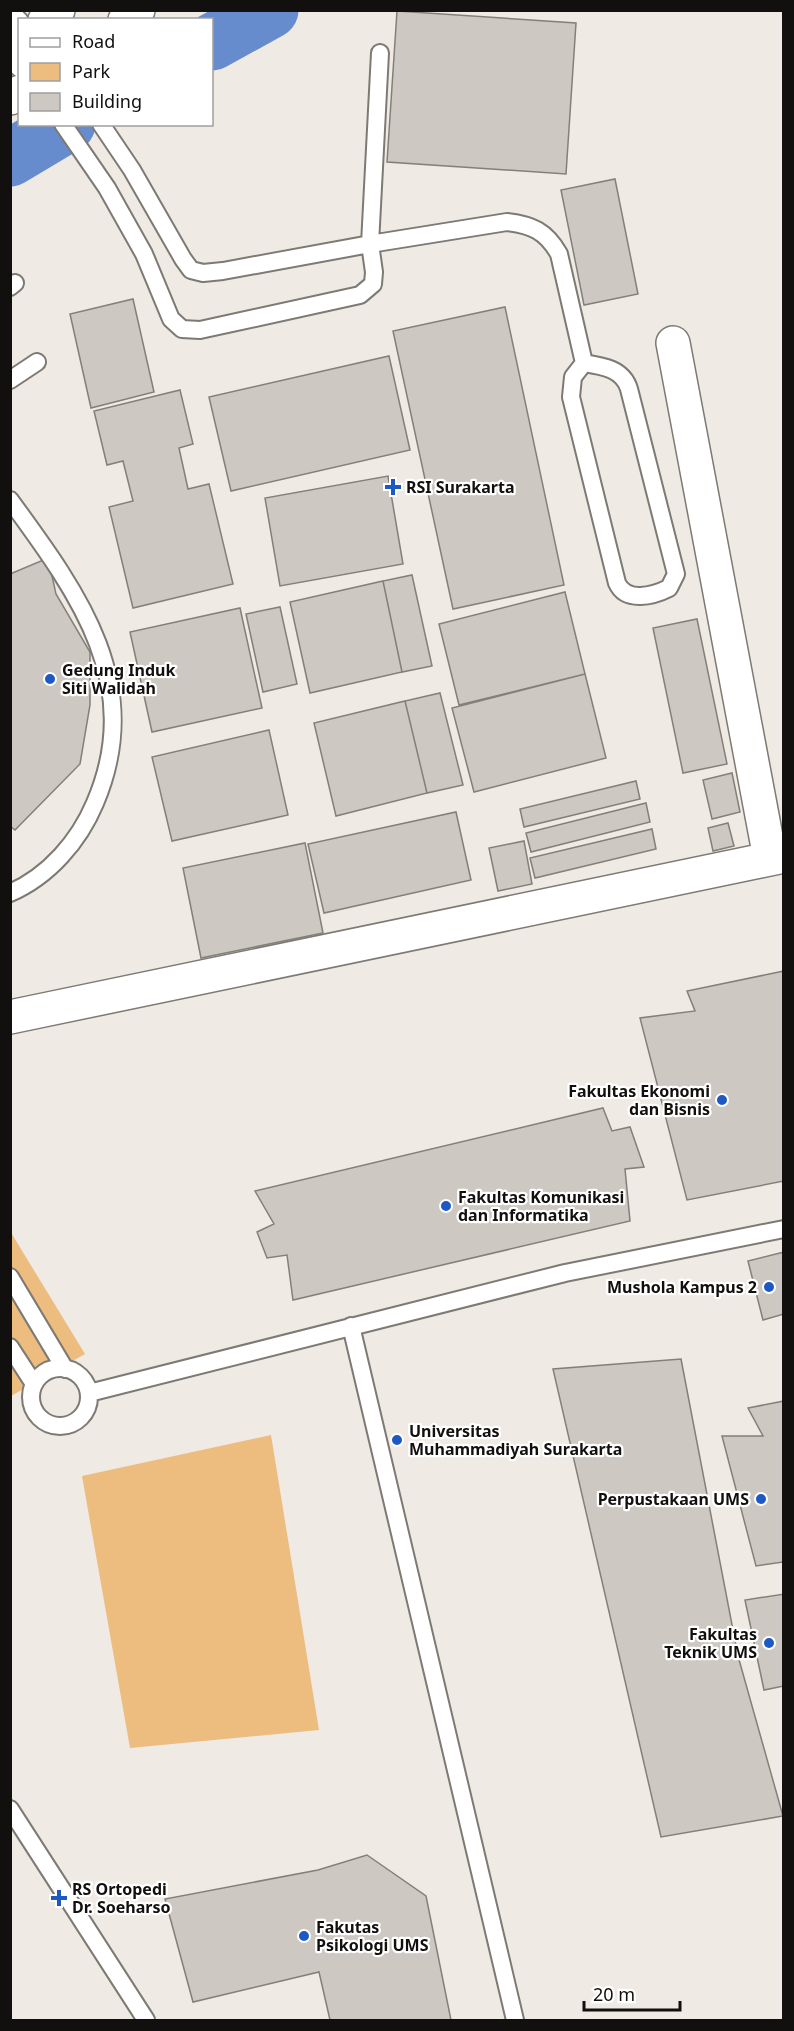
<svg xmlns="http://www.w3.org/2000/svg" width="794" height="2031" viewBox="0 0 794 2031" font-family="'Noto Sans',sans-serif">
	<rect width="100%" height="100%" fill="#efeae3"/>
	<!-- green -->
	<path fill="#edbc7f" d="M10,1231L85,1354L11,1396H10Z
		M271,1435L319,1730L130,1748L82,1476Z"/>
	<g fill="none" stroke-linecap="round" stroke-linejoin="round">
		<!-- river -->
		<path stroke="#678cce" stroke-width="57" d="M212,42L270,10
			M10,158L67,124"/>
	</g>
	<!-- building -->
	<path fill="#cdc8c1" stroke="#847f79" stroke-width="1.5" d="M397,11L576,23L566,174L387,162Z
		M615,179L638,294L584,305L561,190Z
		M133,299L154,392L91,408L70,314Z
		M505,307L564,585L453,609L393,331Z
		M389,356L410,450L231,491L209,397Z
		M180,390L193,444L179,448L188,489L209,484L233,584L133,608L109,507L133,501L123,461L107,465L94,411Z
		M388,476L403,564L280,586L265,498Z
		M48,558L56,594L90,652V705L80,764L15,830L10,826V574Z
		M412,575L432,666L402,672L383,581Z
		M383,581L402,672L310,693L290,602Z
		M565,592L585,674L459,705L439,624Z
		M280,607L297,684L263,692L246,614Z
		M240,608L262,708L152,732L130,632Z
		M697,619L727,764L683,773L653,628Z
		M585,674L606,758L474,792L452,708Z
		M440,693L463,785L427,793L405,701Z
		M405,701L427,793L336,816L314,723Z
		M269,730L288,815L172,841L152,757Z
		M732,773L740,812L712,819L703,780Z
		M636,781L640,799L524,827L520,809Z
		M646,803L650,822L531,852L526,833Z
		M456,812L471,880L324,913L308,844Z
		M728,823L734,846L713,851L708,828Z
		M652,829L656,849L535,878L530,858Z
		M524,841L532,884L498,891L489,848Z
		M305,843L323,933L201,958L183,868Z
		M784,971V1181L687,1200L640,1018L695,1011L687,991Z
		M603,1108L612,1131L630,1127L644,1167L625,1169L630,1221L293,1300L287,1255L267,1258L257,1232L274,1224L255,1191Z
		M784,1252V1314L763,1320L748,1261Z
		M681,1359L738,1656L783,1816L661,1837L553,1369Z
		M784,1401V1565L783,1562L756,1566L722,1436H763L748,1408Z
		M784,1594V1686L764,1690L745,1600Z
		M367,1855L426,1896L451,2020H330L319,1972L193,2002L165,1899L318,1870Z"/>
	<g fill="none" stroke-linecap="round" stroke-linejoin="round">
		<!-- service casing -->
		<g stroke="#7d7973" stroke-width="20">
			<path id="service" d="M10,11L20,21
				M10,59L20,69
				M63,124L107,188L144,254L171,319L182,329L200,330L360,295L373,284L374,272L370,244L380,53
				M101,124L132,170L183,259L191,270L203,273L223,271L370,244L507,222C532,225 546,231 559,254L584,363
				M10,287L15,283
				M584,363C603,366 623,369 629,389L676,574L669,588C653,596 626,603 617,583L571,397L573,377Z
				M10,380L37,362
				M10,500C78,593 146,684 95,803C79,841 49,876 10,893
				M10,1277L65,1369
				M351,1326L515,2020
				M10,1347L34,1384
				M31 1397a29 29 0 1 1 58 0a29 29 0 1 1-58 0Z
				M89,1393L565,1273L784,1229
				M10,1809L146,2020"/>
		</g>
		<!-- minor casing -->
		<g stroke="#7d7973" stroke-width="36">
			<path id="minor" d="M673,343L770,858
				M10,1017L784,856"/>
		</g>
		<!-- trunk casing -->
		<g stroke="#7d7973" stroke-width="36">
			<path id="trunk" d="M45,20L58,10
				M125,20L138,10
				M10,43L20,37
				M10,98L20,92"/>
		</g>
		<!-- service -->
		<use href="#service" stroke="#fff" stroke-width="16"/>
		<!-- minor -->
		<use href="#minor" stroke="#fff" stroke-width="33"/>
		<!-- trunk -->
		<use href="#trunk" stroke="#fff" stroke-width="33"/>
	</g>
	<!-- markers -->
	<g fill="#1d58c4" stroke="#fff" stroke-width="2">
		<path d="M390 478h6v6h6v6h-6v6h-6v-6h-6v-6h6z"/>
		<circle cx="50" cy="679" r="6"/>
		<circle cx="722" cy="1100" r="6"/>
		<circle cx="446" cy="1206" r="6"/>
		<circle cx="769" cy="1287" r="6"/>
		<circle cx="397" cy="1440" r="6"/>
		<circle cx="761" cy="1499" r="6"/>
		<circle cx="769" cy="1643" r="6"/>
		<path d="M56 1889h6v6h6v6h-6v6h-6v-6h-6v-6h6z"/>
		<circle cx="304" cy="1936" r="6"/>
	</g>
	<g text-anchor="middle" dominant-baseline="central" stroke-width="4.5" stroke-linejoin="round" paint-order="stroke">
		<!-- poi labels -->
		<g font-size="16" font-weight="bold" fill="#12100e" stroke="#fff" text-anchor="start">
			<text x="406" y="487">RSI Surakarta</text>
			<text x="62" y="670">Gedung Induk<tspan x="62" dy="18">Siti Walidah</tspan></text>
			<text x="710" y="1091" text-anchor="end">Fakultas Ekonomi<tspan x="710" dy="18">dan Bisnis</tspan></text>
			<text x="458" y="1197">Fakultas Komunikasi<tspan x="458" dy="18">dan Informatika</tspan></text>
			<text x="757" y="1287" text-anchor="end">Mushola Kampus 2</text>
			<text x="409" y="1431">Universitas<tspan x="409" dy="18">Muhammadiyah Surakarta</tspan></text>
			<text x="749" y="1499" text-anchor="end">Perpustakaan UMS</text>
			<text x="757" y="1634" text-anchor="end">Fakultas<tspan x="757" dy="18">Teknik UMS</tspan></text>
			<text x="72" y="1889">RS Ortopedi<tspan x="72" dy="18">Dr. Soeharso</tspan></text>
			<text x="316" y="1927">Fakutas<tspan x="316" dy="18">Psikologi UMS</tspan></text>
		</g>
	</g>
	<!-- border -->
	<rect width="794" height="2031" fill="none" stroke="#12100e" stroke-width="24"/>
	<!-- legend -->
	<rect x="18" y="18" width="195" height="108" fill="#ffffff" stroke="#a09f9f" stroke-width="1.5"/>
	<rect x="30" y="38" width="30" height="9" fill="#ffffff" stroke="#a09f9f" stroke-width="1.5"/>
	<text x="72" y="48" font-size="18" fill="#12100e">Road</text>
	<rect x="30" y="63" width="30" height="18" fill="#edbc7f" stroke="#a09f9f" stroke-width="1.5"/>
	<text x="72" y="78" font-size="18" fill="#12100e">Park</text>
	<rect x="30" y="93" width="30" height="18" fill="#cdc8c1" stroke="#a09f9f" stroke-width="1.5"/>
	<text x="72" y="108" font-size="18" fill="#12100e">Building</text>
	<!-- scale -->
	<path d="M584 2001v9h96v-9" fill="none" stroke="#12100e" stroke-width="3"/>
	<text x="593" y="2001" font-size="18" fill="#12100e" stroke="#ffffff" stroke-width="4.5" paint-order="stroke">20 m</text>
</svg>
